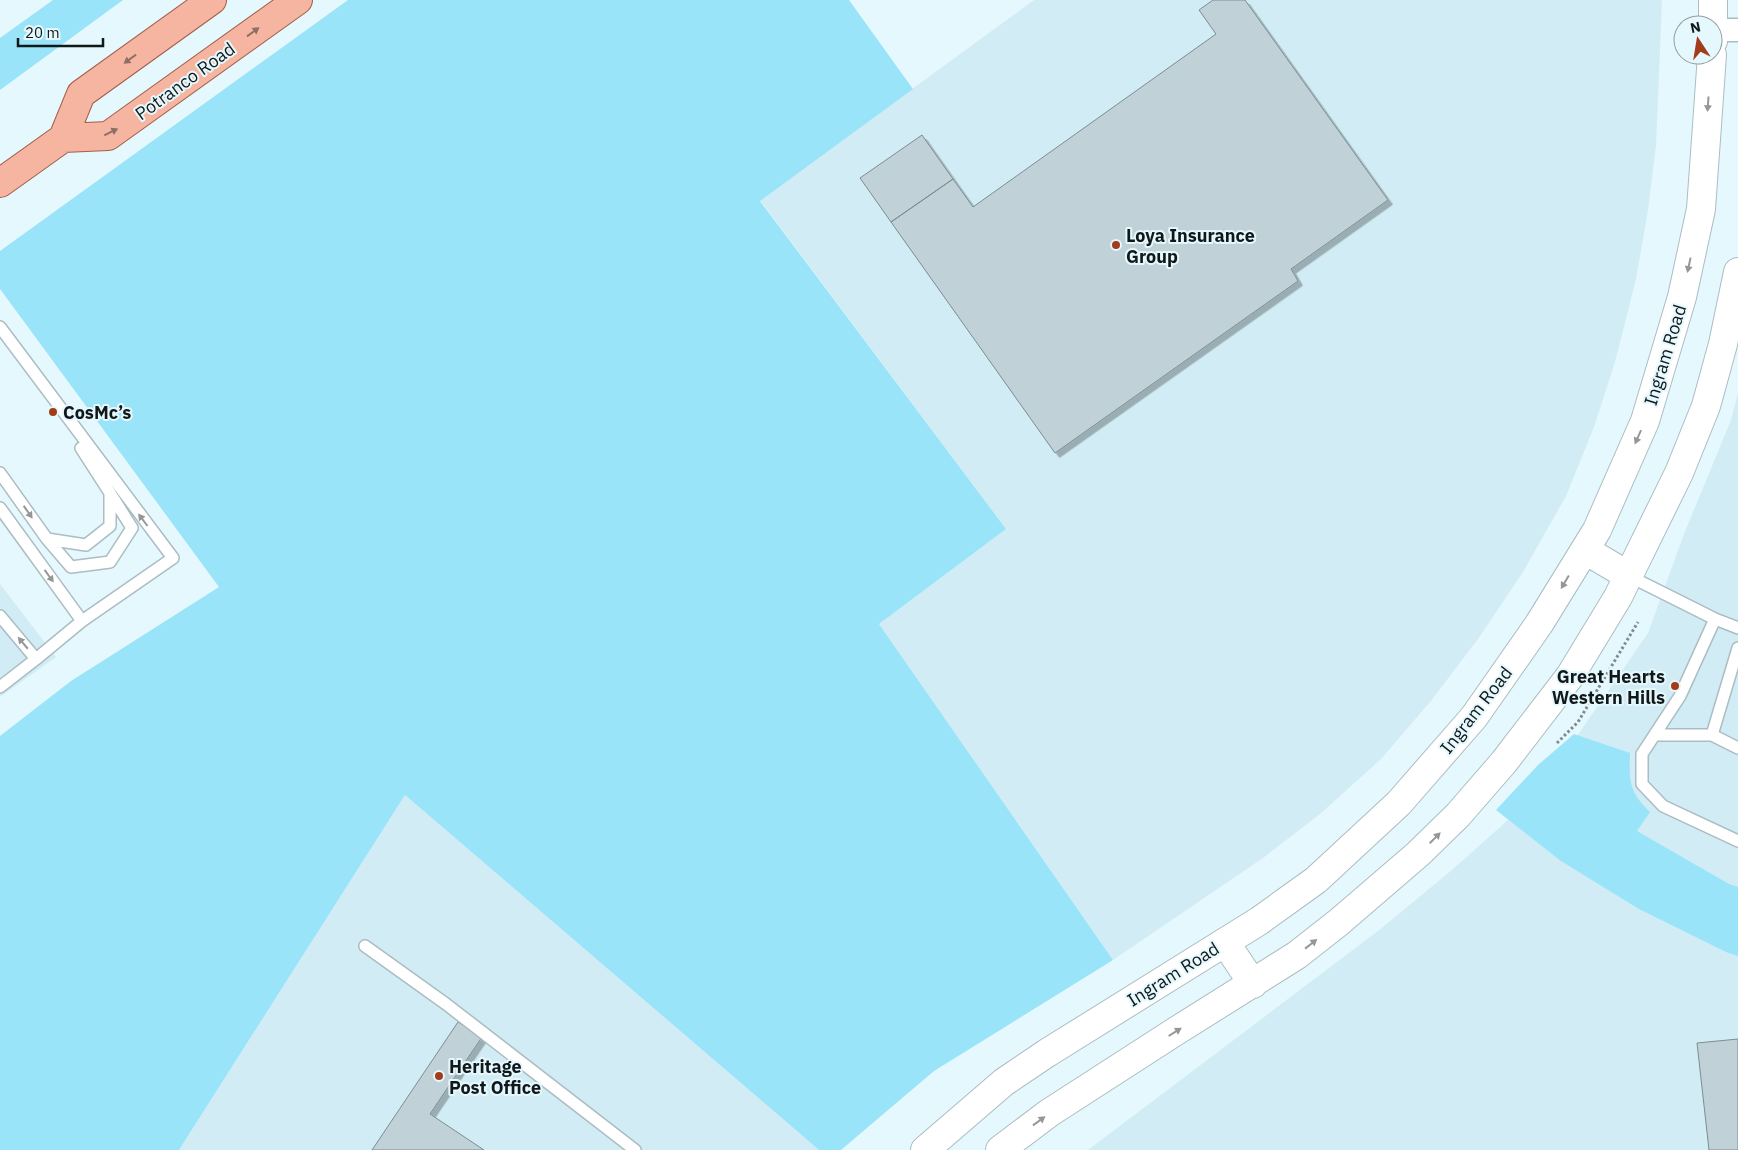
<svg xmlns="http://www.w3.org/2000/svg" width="1738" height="1150" viewBox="0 0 1738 1150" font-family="'IBM Plex Sans',sans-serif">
	<defs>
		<filter id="shadow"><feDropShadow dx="4.5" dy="4.5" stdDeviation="0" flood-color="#0004"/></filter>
	</defs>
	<rect width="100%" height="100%" fill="#e5f8fd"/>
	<!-- built -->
	<path fill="#d1ecf4" d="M1034,0H1662L1656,145L1648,210L1636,279L1615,362L1594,427L1566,496L1523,572L1478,639L1430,702L1381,759L1320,814L1263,858L1113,960L879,624L1006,529L760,200Z
		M1738,393V1150H1088L1378,931L1452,870L1518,811L1575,739L1648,633L1684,534L1731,420Z
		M0,584L56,657L0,697Z
		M405,795L819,1150H179Z"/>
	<!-- green -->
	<path fill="#9ae4f9" d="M53,0H123L0,90V38Z
		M348,0H849L913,89L760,201L1006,529L879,624L1113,960L934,1071L841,1150H819L405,795L179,1150H0V736L71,681L219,587L0,289V251Z
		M1574,734L1630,753C1629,781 1629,792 1650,812L1637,831L1729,884L1738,887V956L1726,952L1639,909L1561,861L1496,810L1538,765Z"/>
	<!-- building -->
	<path fill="#c0d2d7" stroke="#7c8d92" filter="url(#shadow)" d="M1213,0H1245L1388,200L1291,269L1298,281L1055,453L891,222L953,179L973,207L1216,34L1199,10Z
		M922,135L953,179L891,222L860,178Z
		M458,1022L482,1037L430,1114L484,1150H372Z
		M1738,1039V1150H1709L1697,1043Z"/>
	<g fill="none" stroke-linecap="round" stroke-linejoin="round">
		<!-- service casing -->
		<g stroke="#abbdc2" stroke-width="14">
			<path id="service" d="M0,327L173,558L82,621L0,508
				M0,473L47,539L86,545L110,526V493L81,448
				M47,539L71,567L110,562L132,528L110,493
				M1629,576L1715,619L1680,696L1642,754V784L1663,806L1738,841
				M0,616L36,659L0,687
				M1715,619L1738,628
				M1738,648L1712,735L1738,748
				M36,659L82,621
				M1656,735H1712
				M365,946L446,1004L635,1150"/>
		</g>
		<!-- minor casing -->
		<g stroke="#abbdc2" stroke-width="25">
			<path id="minor" d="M1714,30H1738"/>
		</g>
		<!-- secondary casing -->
		<g stroke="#abbdc2" stroke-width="30">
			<path id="secondary" d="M1713,0V41
				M1585,550L1629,576
				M1225,942L1253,984
				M925,1150L1004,1082L1047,1053L1259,921L1316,880L1399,803L1474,717L1539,624L1597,530L1645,421L1682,297L1701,209L1712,55
				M1000,1150L1049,1113L1173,1033L1297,955L1339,922L1418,854L1458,815L1504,762L1570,676L1618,597L1679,473L1706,406L1723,344L1738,272"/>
		</g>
		<!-- primary casing -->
		<g stroke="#a25e49" stroke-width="30">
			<path id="primary" d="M63,138L108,136L298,0
				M0,183L63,138L81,94L212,0"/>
		</g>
		<!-- path -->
		<path stroke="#7e8b8f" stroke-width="3" stroke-dasharray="2.5 2.5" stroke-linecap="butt" d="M1557,743L1578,722L1638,622"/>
		<!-- service -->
		<use href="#service" stroke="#fff" stroke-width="11"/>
		<!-- minor -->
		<use href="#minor" stroke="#fff" stroke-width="22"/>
		<!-- secondary -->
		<use href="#secondary" stroke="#fff" stroke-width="28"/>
		<!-- primary -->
		<use href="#primary" stroke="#f6b5a1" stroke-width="28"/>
	</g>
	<!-- one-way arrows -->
	<defs><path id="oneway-solid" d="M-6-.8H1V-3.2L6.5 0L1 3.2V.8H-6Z" transform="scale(1.25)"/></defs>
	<g fill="#8f6e64">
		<use href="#oneway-solid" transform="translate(253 32) rotate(-36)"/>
		<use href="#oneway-solid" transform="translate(130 59) rotate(144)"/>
		<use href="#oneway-solid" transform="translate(111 132) rotate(-26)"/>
	</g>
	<g fill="#949798">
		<use href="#oneway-solid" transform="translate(1708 104) rotate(94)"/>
		<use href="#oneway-solid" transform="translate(1689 265) rotate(102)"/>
		<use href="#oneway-solid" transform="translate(1638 437) rotate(114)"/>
		<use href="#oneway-solid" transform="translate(28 512) rotate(55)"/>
		<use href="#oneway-solid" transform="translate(143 520) rotate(-127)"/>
		<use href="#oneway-solid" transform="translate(49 576) rotate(54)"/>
		<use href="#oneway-solid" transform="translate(1565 582) rotate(121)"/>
		<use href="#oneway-solid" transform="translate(23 643) rotate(-130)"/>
		<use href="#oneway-solid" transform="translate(1435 838) rotate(-45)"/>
		<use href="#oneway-solid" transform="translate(1311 944) rotate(-38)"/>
		<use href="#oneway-solid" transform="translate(1175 1032) rotate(-32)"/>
		<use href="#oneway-solid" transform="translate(1039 1121) rotate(-36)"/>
	</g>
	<!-- markers -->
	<g fill="#a33c1a" stroke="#e5f8fd" stroke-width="2">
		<circle cx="1116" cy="245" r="5"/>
		<circle cx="53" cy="412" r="5"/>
		<circle cx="1675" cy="686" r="5"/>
		<circle cx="439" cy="1076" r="5"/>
	</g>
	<g text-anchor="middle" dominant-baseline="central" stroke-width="4" stroke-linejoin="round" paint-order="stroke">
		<!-- street labels -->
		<g font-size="18" fill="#11181a" stroke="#e5f8fd">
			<text transform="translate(185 81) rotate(-36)">Potranco Road</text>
			<text transform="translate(1665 355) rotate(-73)">Ingram Road</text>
			<text transform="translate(1476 710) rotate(-52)">Ingram Road</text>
			<text transform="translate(1173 974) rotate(-32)">Ingram Road</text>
		</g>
		<!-- poi labels -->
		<g font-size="18" font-weight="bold" fill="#11181a" stroke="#e5f8fd" text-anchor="start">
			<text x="1126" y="235">Loya Insurance<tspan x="1126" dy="21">Group</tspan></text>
			<text x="63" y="412">CosMc’s</text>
			<text x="1665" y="676" text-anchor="end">Great Hearts<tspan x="1665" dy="21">Western Hills</tspan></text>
			<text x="449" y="1066">Heritage<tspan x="449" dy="21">Post Office</tspan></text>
		</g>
	</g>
	<!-- north arrow -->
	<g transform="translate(1698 40) rotate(348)"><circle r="24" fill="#e5f8fd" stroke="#909ea2"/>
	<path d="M0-4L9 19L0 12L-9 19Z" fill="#a33c1a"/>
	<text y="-8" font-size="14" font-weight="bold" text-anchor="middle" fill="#11181a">N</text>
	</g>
	<!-- scale -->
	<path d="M18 38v8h85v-8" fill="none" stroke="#11181a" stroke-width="2.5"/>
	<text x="25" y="38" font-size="15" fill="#11181a" stroke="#e5f8fd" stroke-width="4" paint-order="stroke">20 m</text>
</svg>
